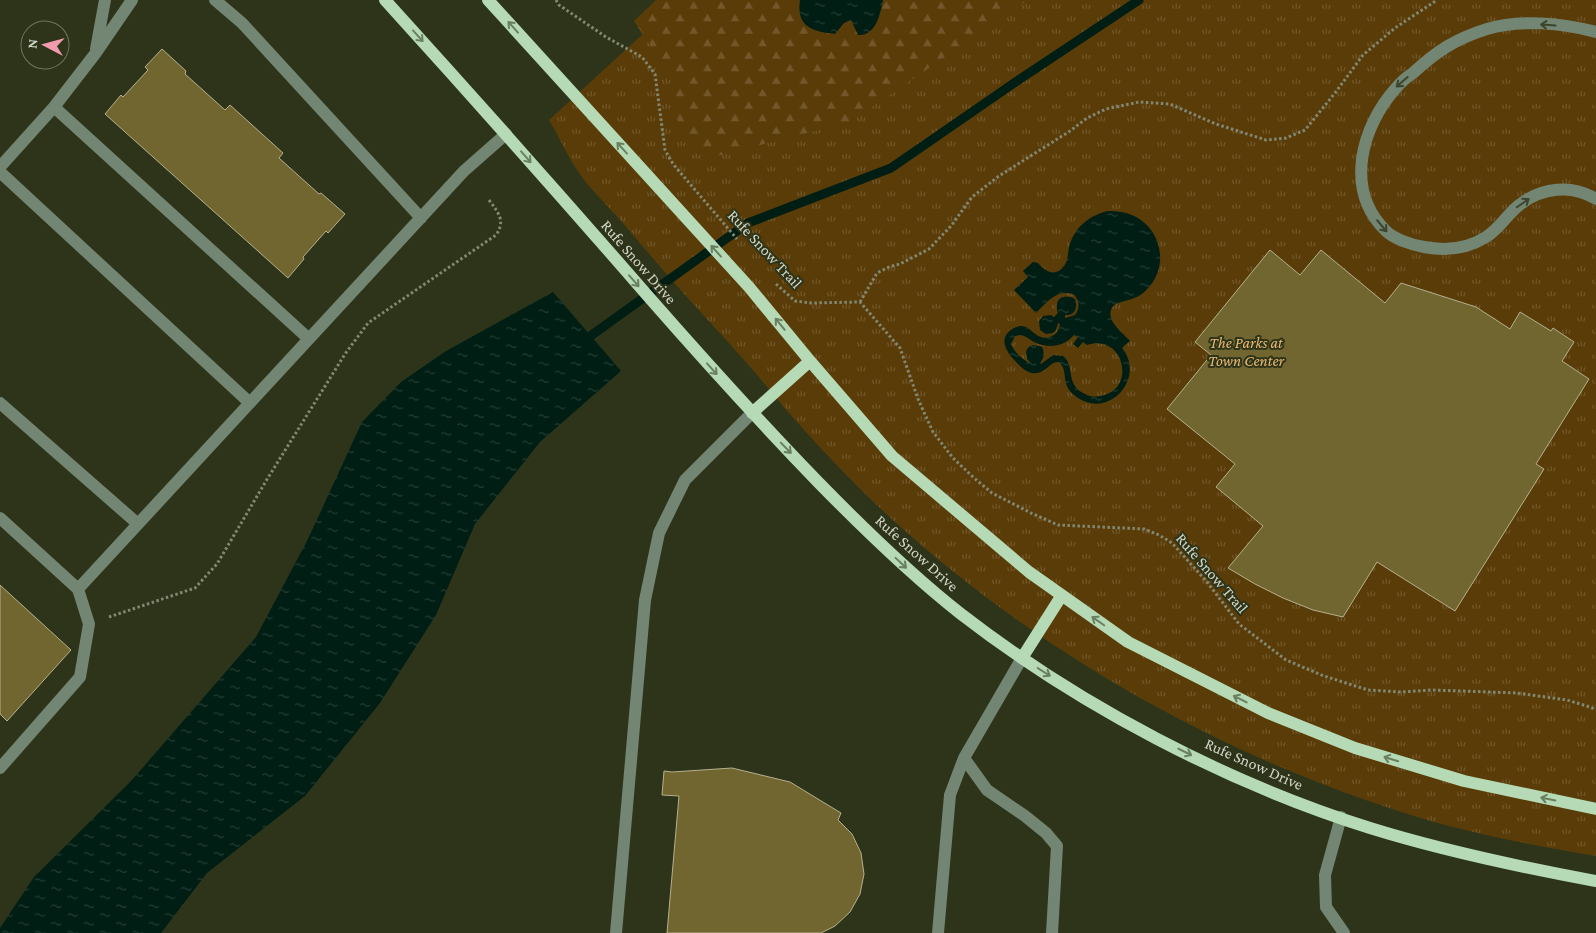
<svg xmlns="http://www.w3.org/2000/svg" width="1596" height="933" viewBox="0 0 1596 933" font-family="'Crimson Pro',serif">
	<defs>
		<pattern id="grass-tufts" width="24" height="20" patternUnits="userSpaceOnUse" patternTransform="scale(1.25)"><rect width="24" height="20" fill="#5a3c08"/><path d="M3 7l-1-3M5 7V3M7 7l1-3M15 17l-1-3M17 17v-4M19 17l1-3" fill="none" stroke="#71572a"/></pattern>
		<pattern id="forest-firs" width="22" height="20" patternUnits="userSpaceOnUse" patternTransform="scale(1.25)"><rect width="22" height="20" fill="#5a3c08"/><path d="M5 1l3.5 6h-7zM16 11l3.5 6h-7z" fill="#71572a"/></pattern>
		<pattern id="water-ripples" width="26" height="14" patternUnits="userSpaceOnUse" patternTransform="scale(1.25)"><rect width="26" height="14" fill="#001e14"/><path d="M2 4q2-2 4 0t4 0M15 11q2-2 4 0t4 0" fill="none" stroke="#243e35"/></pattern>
	</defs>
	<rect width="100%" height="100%" fill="#2d341a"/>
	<!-- grass -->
	<path fill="url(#grass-tufts)" d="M680,0H1596V856C1525,844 1452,830 1383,806C1204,746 1034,648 894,521C863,493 833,462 805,431C781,405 760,377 736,351C723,336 709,322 696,307C670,279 646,250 622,222C609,207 594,193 582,177C569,160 560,138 549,120Z"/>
	<!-- forest -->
	<path fill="url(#forest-firs)" d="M656,0H1028L850,122L709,158L683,141L670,75L634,21Z"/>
	<!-- water -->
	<path fill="url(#water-ripples)" fill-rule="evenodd" d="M800,0H883C880,15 876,36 858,35L851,20L844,23L835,34C812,31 796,27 800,0Z
		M1108,211C1117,211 1126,212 1134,216C1161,229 1169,264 1149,287C1145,292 1140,296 1134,298C1126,302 1114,301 1111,310C1107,322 1123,333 1130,341L1122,348C1146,377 1110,419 1078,398C1058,385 1070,372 1059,362C1049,361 1046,375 1032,373C1026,372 1021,367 1017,363C1007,353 996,338 1014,328C1028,321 1031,334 1041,337C1051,340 1059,333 1060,324L1058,323L1056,330L1053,333L1046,334L1040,330L1039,321L1043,316L1051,315L1054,317L1058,313C1053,301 1062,292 1075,299C1078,307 1075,316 1065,315V318L1075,315C1080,308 1080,300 1073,294C1056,289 1047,302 1036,313L1014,290L1028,277L1023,271L1033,262L1038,263C1045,271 1055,278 1064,266C1068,261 1068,253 1069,247C1074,228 1089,215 1108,211ZM1020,335C1026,336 1029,339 1034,342C1048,349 1064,347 1074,335L1078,337L1073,344L1078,348L1083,342L1087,345C1125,333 1137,391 1100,396C1095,397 1090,397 1085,394C1064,384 1076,366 1063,356L1053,355L1041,364L1040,363C1044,358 1045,353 1042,347C1035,344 1028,344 1026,352L1027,359L1030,362L1029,363C1022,359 1014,352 1011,344L1015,336Z
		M553,292L621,371L540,442L475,524L436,615L380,703L305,796L207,873L161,933H0V928L34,877L132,780L256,637L308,539L362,422L401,382L446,351Z"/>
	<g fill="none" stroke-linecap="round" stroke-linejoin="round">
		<!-- stream -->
		<path stroke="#001e14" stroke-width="9" d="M582,342L748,223L891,168L1020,79L1139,0"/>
	</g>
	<!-- building -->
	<path fill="#71662f" stroke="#b6b090" d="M162,49L186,71L185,74L225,110L230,105L283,153L279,158L319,194L321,193L345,214L328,233L326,231L303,257L304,259L288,278L105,114L121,95L123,97L148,70L145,67Z
		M1270,250L1300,275L1321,250L1385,303L1401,283L1476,307L1510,329L1520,312L1551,331L1553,328L1574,342L1562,361L1589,379L1536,464L1544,469L1455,611L1377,562L1343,617L1313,610L1283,598L1255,584L1228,568L1263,526L1216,487L1235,464L1167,409L1211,355L1195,342Z
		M0,585L71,650L7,721L0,714Z
		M732,768L790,782L841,813L838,820L852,834L861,853L864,874L860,894L850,912L835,926L821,933H667L679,796L662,795L664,771L672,772Z"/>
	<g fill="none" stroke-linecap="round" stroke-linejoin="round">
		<!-- path -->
		<path stroke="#828873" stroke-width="3" stroke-dasharray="2.5 2.5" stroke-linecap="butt" d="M556,0L559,5L606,37L642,57L655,74L665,150L673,164L737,239
			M776,284L795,301L811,303L860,302L900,348L918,399L933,432L953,458L974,478L992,493L1031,513L1058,525L1144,529L1159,535L1172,543L1207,582L1239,624L1286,660L1324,676L1368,690L1401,692L1432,690L1517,693L1567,700L1590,707L1596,710
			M860,302L877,273L889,267L900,264L929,249L951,226L972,197L999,176L1070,131L1087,118L1106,109L1139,102L1170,104L1216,124L1266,140L1286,138L1305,130L1335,93L1363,55L1395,28L1437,0
			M109,617L195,588L217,564L266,481L345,354L368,323L496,235C506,221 498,212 489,200"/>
		<!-- minor -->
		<path stroke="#738573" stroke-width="12" d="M215,0L242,23L421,218
			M1596,32C1562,23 1521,19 1487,29C1455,39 1437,51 1413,73C1407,77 1401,82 1396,88C1361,127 1344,190 1386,231C1394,239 1412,245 1424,247C1445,251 1467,249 1486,237C1498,230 1507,215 1518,206C1541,187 1572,184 1596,199
			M96,49L105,0
			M54,107L309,339
			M0,167L54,107L95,54L132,0
			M0,172L250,403
			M0,403L138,524
			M0,518L78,589
			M964,758L987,790L1025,816L1046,833L1057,846L1052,933
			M0,768L80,677L89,624L78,589L464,171L506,134
			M1341,817L1325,875L1326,907L1344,933
			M616,933L645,600L659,533L685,480L752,413
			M938,933L950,795L964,758L1022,658"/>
		<!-- major -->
		<path stroke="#b5dab5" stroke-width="12" d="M385,0C473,97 561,196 647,295C703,359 760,422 819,483C864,529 910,574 961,614C1080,706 1227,783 1370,828C1444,851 1520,867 1596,881
			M488,0L749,287L810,361L892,456L1029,572L1128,642L1268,713L1355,748L1464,781L1596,809
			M752,413L810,361
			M1022,658L1062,595"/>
	</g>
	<!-- one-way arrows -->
	<defs><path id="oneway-shaft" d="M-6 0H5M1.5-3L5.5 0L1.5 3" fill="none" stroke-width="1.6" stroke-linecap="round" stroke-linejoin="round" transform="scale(1.25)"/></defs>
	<g stroke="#3b442c">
		<use href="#oneway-shaft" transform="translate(1548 25) rotate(-176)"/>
		<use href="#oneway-shaft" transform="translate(1402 82) rotate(139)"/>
		<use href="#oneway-shaft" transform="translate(1523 203) rotate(-35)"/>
		<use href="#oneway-shaft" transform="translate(1382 226) rotate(50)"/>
	</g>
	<g stroke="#6a7f60">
		<use href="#oneway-shaft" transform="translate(513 27) rotate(-132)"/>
		<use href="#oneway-shaft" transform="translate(418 36) rotate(48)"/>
		<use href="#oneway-shaft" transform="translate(622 148) rotate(-132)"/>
		<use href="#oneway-shaft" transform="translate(526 157) rotate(49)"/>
		<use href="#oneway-shaft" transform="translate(716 251) rotate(-132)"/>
		<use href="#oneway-shaft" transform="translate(634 281) rotate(49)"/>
		<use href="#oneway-shaft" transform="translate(780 324) rotate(-129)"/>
		<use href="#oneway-shaft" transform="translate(712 369) rotate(48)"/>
		<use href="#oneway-shaft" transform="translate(786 448) rotate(46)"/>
		<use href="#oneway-shaft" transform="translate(901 563) rotate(43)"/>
		<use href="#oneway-shaft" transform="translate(1098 621) rotate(-145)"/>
		<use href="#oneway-shaft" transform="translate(1044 672) rotate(32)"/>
		<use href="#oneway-shaft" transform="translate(1240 699) rotate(-153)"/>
		<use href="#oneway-shaft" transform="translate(1185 752) rotate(26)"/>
		<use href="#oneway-shaft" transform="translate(1391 759) rotate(-163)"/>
		<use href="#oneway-shaft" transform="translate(1548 799) rotate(-168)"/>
	</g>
	<g text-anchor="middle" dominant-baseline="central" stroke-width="4" stroke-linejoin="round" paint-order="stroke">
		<!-- street labels -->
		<g font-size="16" fill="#d1d6c6" stroke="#2d341a">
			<text transform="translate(765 249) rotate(47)">Rufe Snow Trail</text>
			<text transform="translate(639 262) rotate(49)">Rufe Snow Drive</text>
			<text transform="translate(917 553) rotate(42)">Rufe Snow Drive</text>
			<text transform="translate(1212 573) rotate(49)">Rufe Snow Trail</text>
			<text transform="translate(1254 764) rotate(24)">Rufe Snow Drive</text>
		</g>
		<!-- park labels -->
		<g font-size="16" font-style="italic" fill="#ebb871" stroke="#2d341a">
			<text x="1246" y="342">The Parks at<tspan x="1246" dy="18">Town Center</tspan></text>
		</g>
	</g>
	<!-- north arrow -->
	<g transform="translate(45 45) rotate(276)"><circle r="24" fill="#2d341a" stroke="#6f755f"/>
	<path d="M0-4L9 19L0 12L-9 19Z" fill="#f29aae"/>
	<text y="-8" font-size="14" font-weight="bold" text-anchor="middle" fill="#d1d6c6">N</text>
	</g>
</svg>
